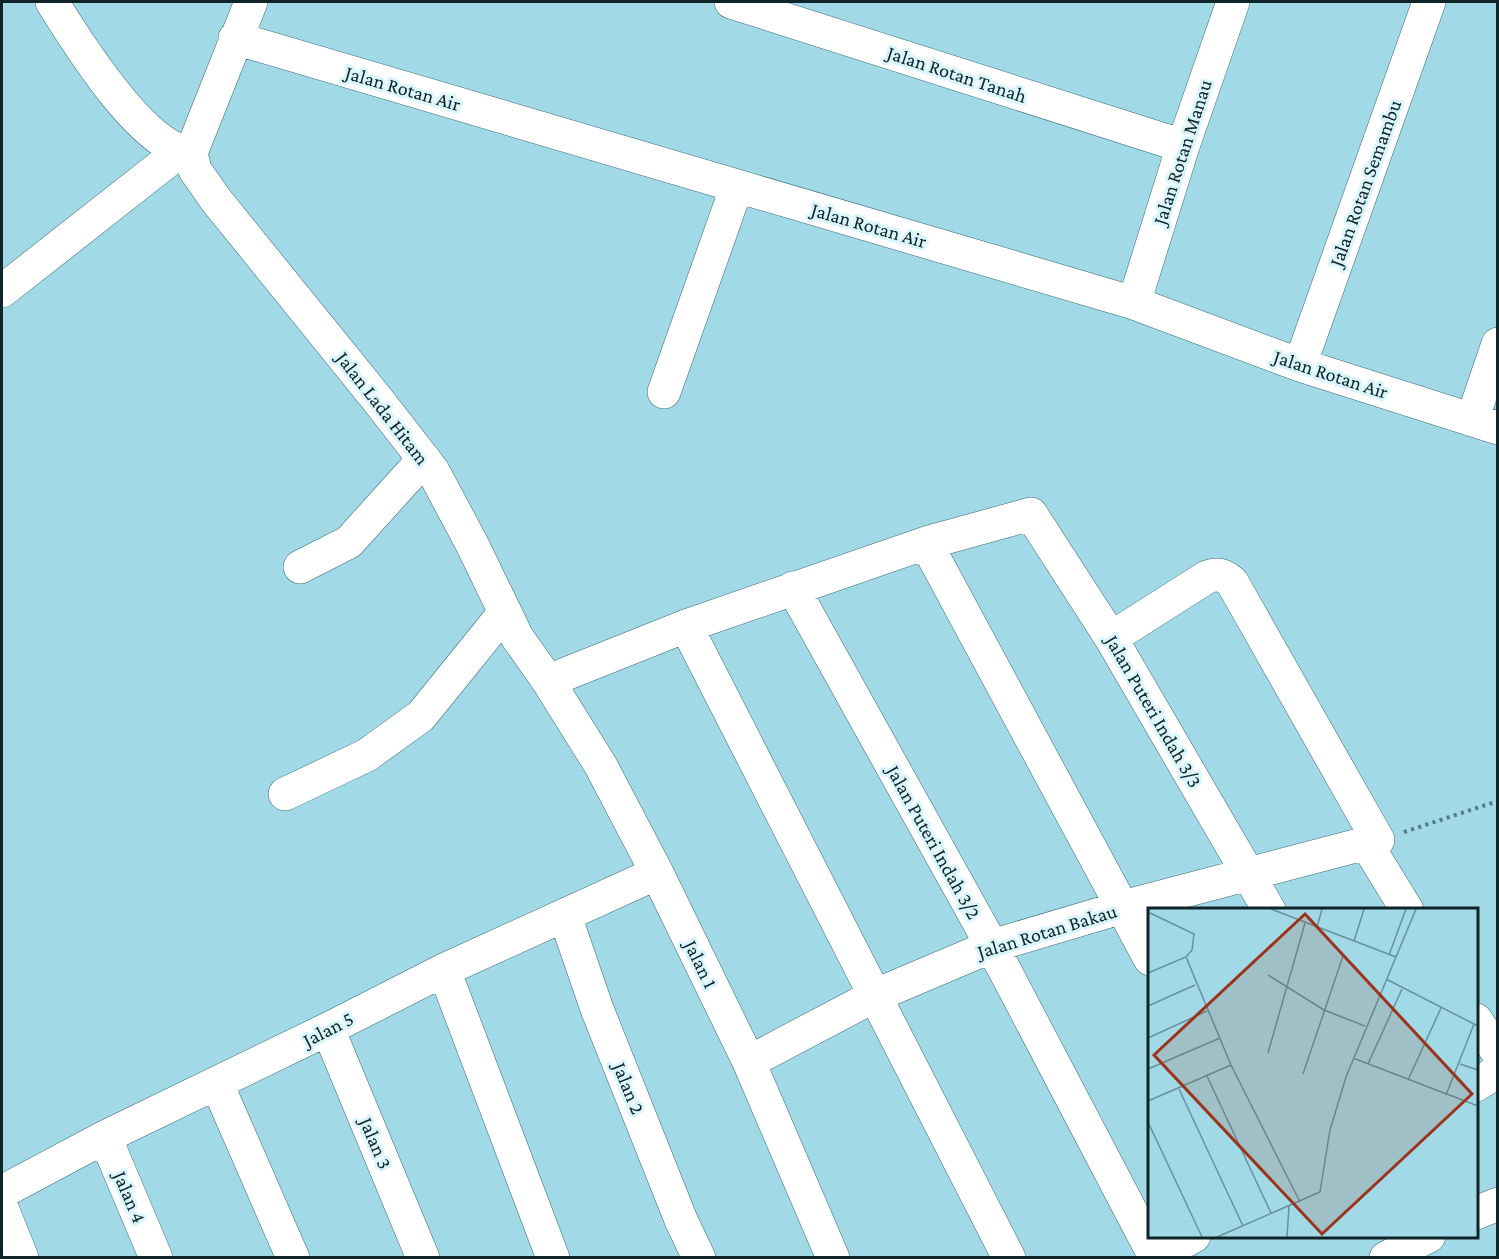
<svg xmlns="http://www.w3.org/2000/svg" width="1499" height="1259" viewBox="0 0 1499 1259" font-family="'Crimson Pro',serif">
	<rect width="100%" height="100%" fill="#a2d9e7"/>
	<g fill="none" stroke-linecap="round" stroke-linejoin="round">
		<!-- minor casing -->
		<g stroke="#366a76" stroke-width="34">
			<path id="minor" d="M52,2C77,42 142,148 191,153
				M731,2L1183,146
				M235,38L1134,303L1300,365L1498,428
				M191,153L195,170L216,200L377,399L433,471L472,544L517,637L548,681L601,766L657,873L749,1062L833,1258
				M191,153L251,2
				M2,291L179,152
				M1134,303L1183,146L1233,2
				M1300,365L1429,2
				M664,392L737,186
				M1472,420L1498,344
				M926,543L1150,959
				M300,567L349,542L424,459
				M793,588L992,946L1155,1257
				M686,626L1009,1258
				M548,681L686,626L926,543L1031,514L1111,638L1269,910
				M285,794L367,755L421,716L505,612
				M1366,843L1407,910
				M565,916L597,1009L681,1220L699,1258
				M444,970L553,1258
				M1476,1020L1498,1053
				M328,1029L423,1258
				M749,1062L874,996L992,946L1123,907L1378,840L1232,582C1223,575 1218,573 1207,577L1111,638
				M217,1084L293,1258
				M1476,1085L1498,1071
				M105,1137L156,1258
				M2,1192L105,1137L328,1029L444,970L657,873
				M2,1208L22,1258
				M1476,1213L1498,1204
				M1154,1258L1194,1236
				M1386,1258L1429,1236"/>
		</g>
		<!-- path -->
		<path stroke="#547a83" stroke-width="4" stroke-dasharray="3 4.5" stroke-linecap="butt" d="M1404,832L1498,801"/>
		<!-- minor -->
		<use href="#minor" stroke="#fff" stroke-width="33"/>
	</g>
	<g text-anchor="middle" dominant-baseline="central" stroke-width="6" stroke-linejoin="round" paint-order="stroke">
		<!-- street labels -->
		<g font-size="20" fill="#0e2429" stroke="#daf5fc">
			<text transform="translate(957 74) rotate(18)">Jalan Rotan Tanah</text>
			<text transform="translate(403 88) rotate(16)">Jalan Rotan Air</text>
			<text transform="translate(1182 152) rotate(-72)">Jalan Rotan Manau</text>
			<text transform="translate(1365 183) rotate(-70)">Jalan Rotan Semambu</text>
			<text transform="translate(869 225) rotate(16)">Jalan Rotan Air</text>
			<text transform="translate(1331 374) rotate(18)">Jalan Rotan Air</text>
			<text transform="translate(383 408) rotate(52)">Jalan Lada Hitam</text>
			<text transform="translate(1154 711) rotate(60)">Jalan Puteri Indah 3/3</text>
			<text transform="translate(934 842) rotate(61)">Jalan Puteri Indah 3/2</text>
			<text transform="translate(1047 931) rotate(-17)">Jalan Rotan Bakau</text>
			<text transform="translate(701 964) rotate(64)">Jalan 1</text>
			<text transform="translate(328 1029) rotate(-27)">Jalan 5</text>
			<text transform="translate(629 1088) rotate(68)">Jalan 2</text>
			<text transform="translate(376 1143) rotate(67)">Jalan 3</text>
			<text transform="translate(130 1197) rotate(67)">Jalan 4</text>
		</g>
	</g>
	<!-- overview -->
	<g transform="translate(1148 908)">
		<rect width="330" height="330" fill="#a2d9e7"/>
		<path fill="none" stroke="#67919b" stroke-width="1.5" d="M123,1L248,49M0,4L46,26L44,42L38,49L0,65M169,19L174,1M206,33L216,1M241,47L258,1M38,49L83,157L152,294M120,67L176,102L217,118M238,71L330,118M0,98L47,77M0,130L59,103M120,145L157,15M205,150L330,198M220,156L254,81M312,156L330,162M0,161L72,130M155,166L195,48M59,168L123,305M260,172L293,100M31,181L95,318M298,187L326,116M0,193L83,157M0,214L54,329M69,329L172,284L182,222L198,169L268,1M139,329L141,298"/>
		<path fill="#9c331a" fill-opacity="0.15" stroke="#9c331a" stroke-width="3" d="M157,6L324,186L174,326L6,147Z"/>
		<rect width="330" height="330" fill="none" stroke="#0e2429" stroke-width="3"/>
	</g>
	<!-- border -->
	<rect width="1499" height="1259" fill="none" stroke="#0e2429" stroke-width="6"/>
</svg>
